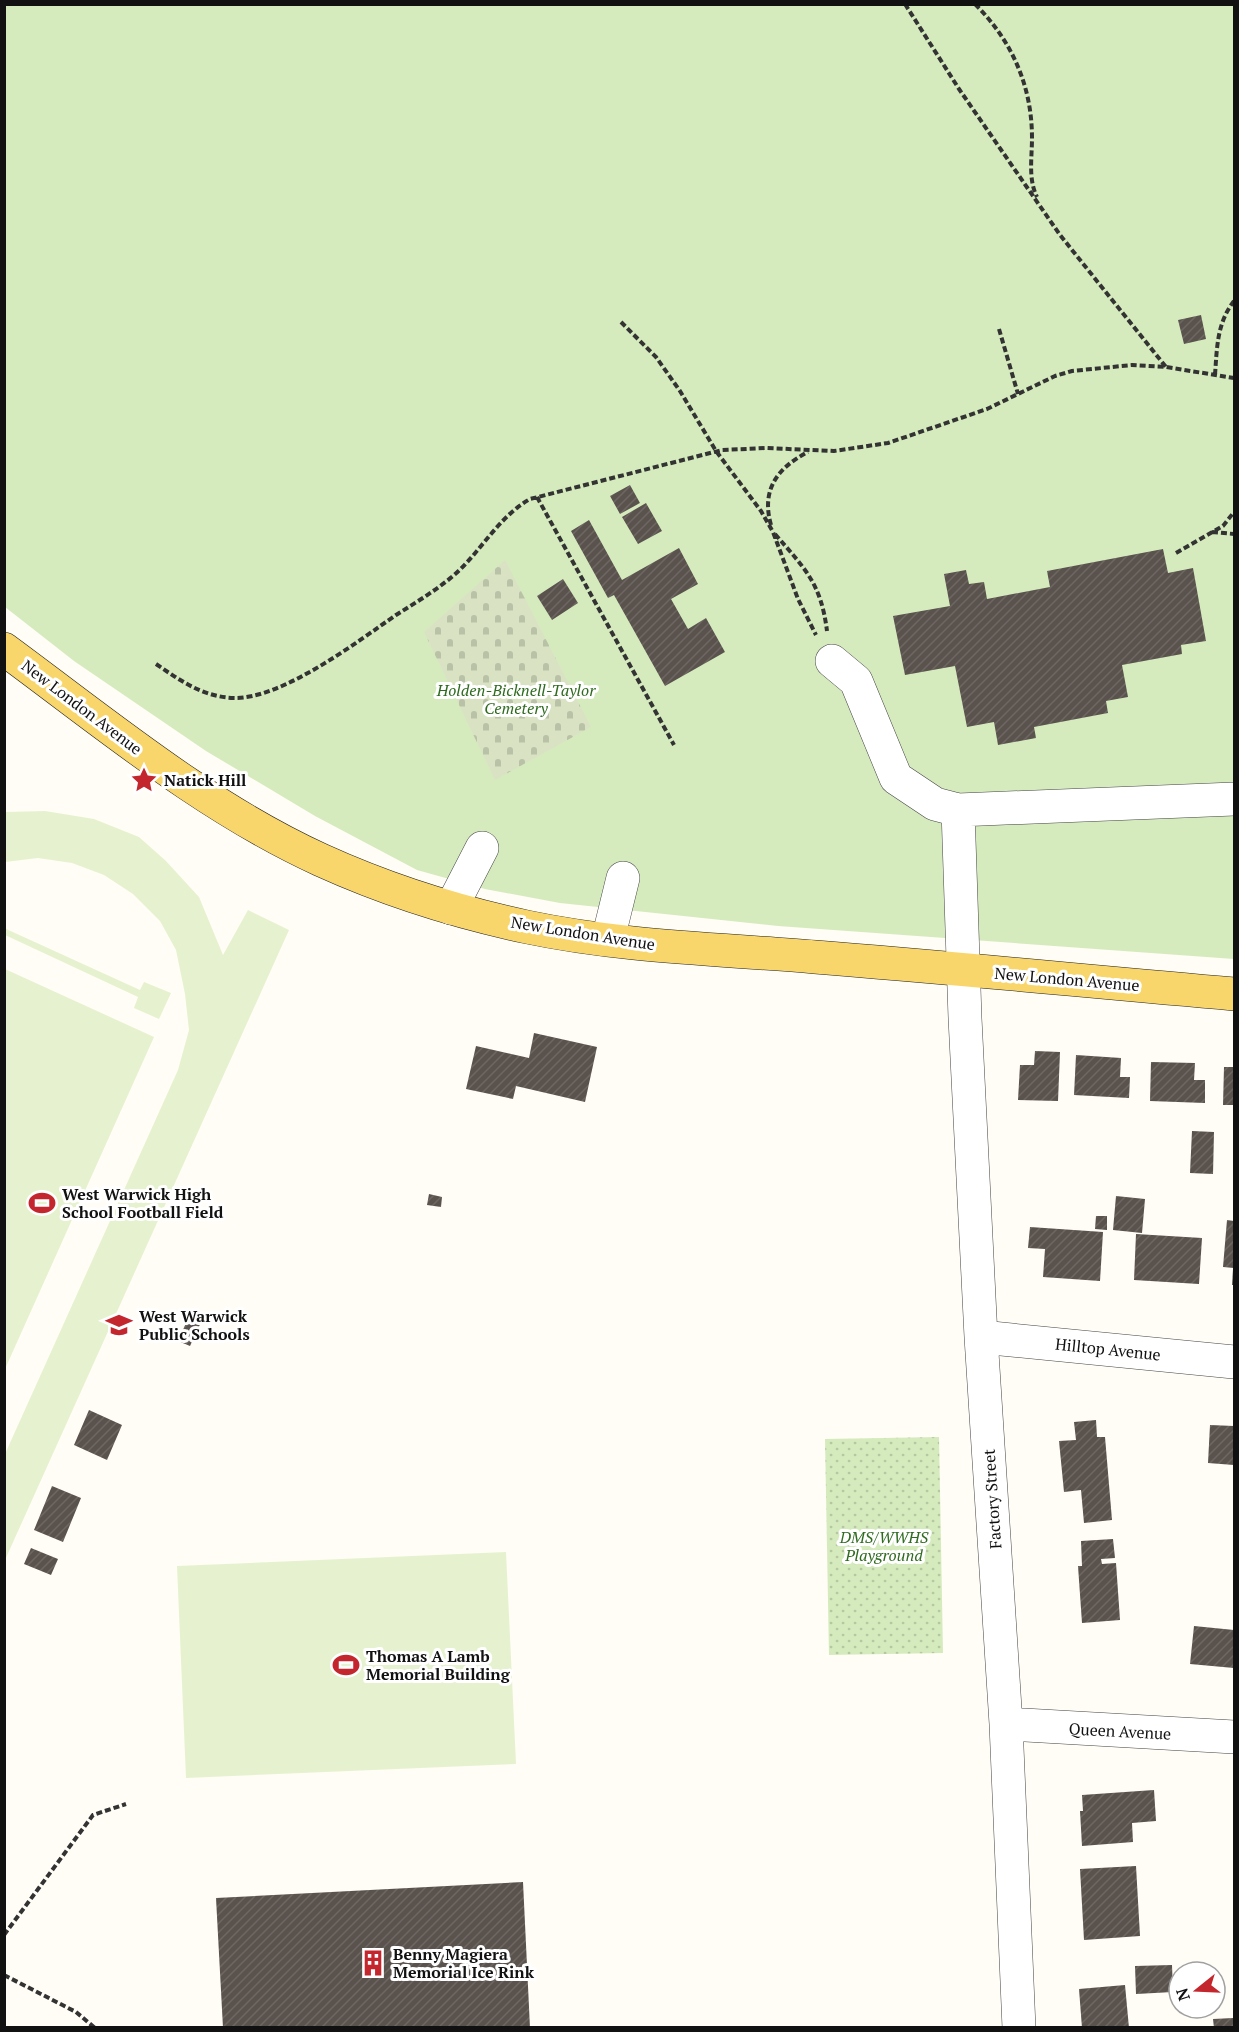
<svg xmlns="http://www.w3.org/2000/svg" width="1239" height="2032" viewBox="0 0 1239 2032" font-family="'PT Serif',serif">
	<defs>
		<pattern id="cemetery-stones" width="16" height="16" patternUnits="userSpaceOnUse" patternTransform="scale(1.5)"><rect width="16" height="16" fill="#d9e3c4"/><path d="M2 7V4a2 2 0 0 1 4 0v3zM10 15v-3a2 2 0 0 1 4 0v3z" fill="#b9c2a7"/></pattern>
		<pattern id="park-dots" width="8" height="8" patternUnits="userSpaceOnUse" patternTransform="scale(1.5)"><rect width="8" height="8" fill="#d5ebbd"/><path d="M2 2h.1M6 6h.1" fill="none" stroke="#b6c8a1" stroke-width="1.8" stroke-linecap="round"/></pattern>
		<pattern id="building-hatch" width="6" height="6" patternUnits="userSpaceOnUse" patternTransform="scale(1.5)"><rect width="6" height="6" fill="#5a524d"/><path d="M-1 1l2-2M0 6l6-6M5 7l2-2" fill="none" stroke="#6d6662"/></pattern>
	</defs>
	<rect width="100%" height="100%" fill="#fffdf5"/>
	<!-- grass -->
	<path fill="#d5ebbd" d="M4,5H1234V959L778,926L560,903L485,889L417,870L315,816L206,751L74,661L5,607Z"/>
	<!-- cemetery -->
	<path fill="url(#cemetery-stones)" d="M505,560L591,727L495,780L424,632Z"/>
	<!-- park -->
	<path fill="url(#park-dots)" d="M939,1437L943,1653L829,1655L825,1439Z"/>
	<!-- pitch -->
	<path fill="#e6f2cf" d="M45,811L94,819L139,837L166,861L199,897L223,955L248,910L289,930L5,1560V1454L178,1070L189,1030L185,994L176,950L160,921L133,894L104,875L72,863L38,858L5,862V812Z
		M4,928L140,990L144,982L171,993L159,1019L134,1008L138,997L5,935Z
		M5,969L154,1037L5,1369Z
		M506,1552L516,1764L186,1778L177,1566Z"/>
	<!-- building -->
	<path fill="url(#building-hatch)" d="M1201,315L1206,339L1184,344L1178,320Z
		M630,485L640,503L620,514L610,496Z
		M646,503L662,531L638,544L622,517Z
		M589,520L622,580L679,548L698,584L671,599L688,629L706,618L725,652L665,686L614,595L608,598L571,531Z
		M1163,549L1168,573L1193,568L1206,641L1181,645L1182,654L1122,665L1128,697L1106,701L1108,713L1034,727L1036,738L998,745L994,722L967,727L955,666L905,675L893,616L950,606L944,574L966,570L969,584L984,582L987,599L1050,587L1047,571Z
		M563,579L578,603L552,620L537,596Z
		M534,1033L597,1047L585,1102L516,1086L513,1099L466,1089L476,1046L529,1058Z
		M1035,1051L1060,1052L1058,1101L1018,1100L1020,1065H1034Z
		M1076,1055L1121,1058L1120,1077H1130L1129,1098L1074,1095Z
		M1151,1062L1195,1063L1194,1080H1205V1103L1150,1101Z
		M1224,1067H1234V1105H1223Z
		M1192,1131L1214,1132L1213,1174L1190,1173Z
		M429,1194L442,1197L441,1207L427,1205Z
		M1116,1196L1145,1199L1142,1233L1113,1230Z
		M1096,1216H1107V1230L1095,1229Z
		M1227,1220L1234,1221V1268L1223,1267Z
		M1030,1227L1103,1232L1100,1281L1043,1277L1045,1249L1028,1248Z
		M1136,1234L1202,1238L1199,1284L1134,1280Z
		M1233,1269H1234V1285H1232Z
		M190,1314L202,1320L190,1346L178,1341Z
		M89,1410L122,1425L107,1460L74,1445Z
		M1096,1420L1097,1437H1105L1112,1520L1084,1523L1081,1490L1064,1492L1059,1441L1076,1440L1074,1422Z
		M1210,1425L1234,1426V1465L1208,1463Z
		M52,1486L81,1498L63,1542L34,1530Z
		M1113,1539L1115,1558L1101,1559L1102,1564L1116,1563L1120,1620L1082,1623L1078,1566H1082L1081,1541Z
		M31,1548L58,1559L51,1575L24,1564Z
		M1194,1626L1234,1630V1668L1190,1664Z
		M1154,1790L1156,1821L1132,1823L1133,1842L1082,1846L1080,1811H1083L1082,1795Z
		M1136,1866L1140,1936L1084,1940L1080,1869Z
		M523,1882L530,2028H223L216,1898Z
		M1172,1965L1173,1992L1136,1994L1135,1966Z
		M1125,1985L1129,2028H1082L1079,1989Z
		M1233,2018V2028H1214L1213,2019Z"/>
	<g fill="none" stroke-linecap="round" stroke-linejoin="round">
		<!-- minor casing -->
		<g stroke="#444" stroke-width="34">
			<path id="minor" d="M832,661L856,681L896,778L935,804L958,810L1234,799
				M958,810L965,1018L981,1337L1006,1724L1019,2028
				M451,908L482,848
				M608,939L623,878
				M981,1337L1234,1362
				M1006,1724L1234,1737"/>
		</g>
		<!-- major casing -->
		<g stroke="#222" stroke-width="34">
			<path id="major" d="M4,649C106,724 205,807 321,860C387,890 457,912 527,927C622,947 719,949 815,957C955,968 1095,982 1234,994"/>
		</g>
		<!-- path -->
		<path stroke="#333" stroke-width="4" stroke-dasharray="6 3" stroke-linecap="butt" d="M905,4L959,89L1060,235L1166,367
			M975,4C1012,41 1032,86 1032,138C1032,158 1028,179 1037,197
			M621,322L656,357L680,391L716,451L761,511L773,532L798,599L816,635
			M999,329L1018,394
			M1215,375C1217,347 1217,323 1234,301
			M537,497L674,745
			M771,525C761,490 777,468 808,452
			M1212,532L1234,534
			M775,534C805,569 821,583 827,631
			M1176,553L1223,526L1234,512
			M156,664C181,681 203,697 234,698C282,699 357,642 396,615C415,603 435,591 453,576C481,552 497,518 530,499L722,450L766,448L834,451L888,443L987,409L1055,376L1072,371L1132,365L1166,367L1234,378
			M4,1935L93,1815L126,1804
			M4,1975L76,2012L95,2028"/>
		<!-- minor -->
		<use href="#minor" stroke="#fff" stroke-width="33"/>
		<!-- major -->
		<use href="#major" stroke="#f9d66b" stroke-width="33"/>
	</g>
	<!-- icons -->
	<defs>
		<g id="sight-bare" transform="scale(2.07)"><path d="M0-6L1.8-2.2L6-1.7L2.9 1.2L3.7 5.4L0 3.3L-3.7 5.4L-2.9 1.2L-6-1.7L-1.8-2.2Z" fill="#c4262e" stroke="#fff" stroke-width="2.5" paint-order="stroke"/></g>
		<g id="stadium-bare" transform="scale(2.07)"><path d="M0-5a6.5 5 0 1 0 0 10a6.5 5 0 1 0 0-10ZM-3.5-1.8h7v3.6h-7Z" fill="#c4262e" stroke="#fff" stroke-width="2.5" paint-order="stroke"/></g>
		<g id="school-bare" transform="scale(2.07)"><path d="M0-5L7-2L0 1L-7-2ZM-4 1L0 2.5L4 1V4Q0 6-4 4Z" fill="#c4262e" stroke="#fff" stroke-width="2.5" paint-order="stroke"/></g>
		<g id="building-bare" transform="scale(2.07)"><path d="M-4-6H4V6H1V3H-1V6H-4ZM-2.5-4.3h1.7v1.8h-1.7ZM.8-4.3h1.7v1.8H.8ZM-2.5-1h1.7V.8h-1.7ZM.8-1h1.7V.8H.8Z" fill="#c4262e" stroke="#fff" stroke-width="2.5" paint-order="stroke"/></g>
	</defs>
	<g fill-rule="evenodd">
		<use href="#sight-bare" x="144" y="780"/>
		<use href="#stadium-bare" x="42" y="1203"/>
		<use href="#school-bare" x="119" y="1325"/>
		<use href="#stadium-bare" x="346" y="1665"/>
		<use href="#building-bare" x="373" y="1963"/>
	</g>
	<g text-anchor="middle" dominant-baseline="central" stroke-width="6" stroke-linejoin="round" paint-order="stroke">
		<!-- park labels -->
		<g font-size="16" font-style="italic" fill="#2f6b1f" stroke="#fff">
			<text x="516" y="690">Holden-Bicknell-Taylor<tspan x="516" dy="18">Cemetery</tspan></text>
			<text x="884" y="1537">DMS/WWHS<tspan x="884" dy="18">Playground</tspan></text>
		</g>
		<!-- street labels -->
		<g font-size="16" fill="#111" stroke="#fff">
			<text transform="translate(82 707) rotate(37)">New London Avenue</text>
			<text transform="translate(583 933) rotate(9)">New London Avenue</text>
			<text transform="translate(1067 979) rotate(5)">New London Avenue</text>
			<text transform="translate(1108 1349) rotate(6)">Hilltop Avenue</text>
			<text transform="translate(992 1499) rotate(-94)">Factory Street</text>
			<text transform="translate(1120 1731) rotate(3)">Queen Avenue</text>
		</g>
		<!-- poi labels -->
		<g font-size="16" font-weight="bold" fill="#111" stroke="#fff" text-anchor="start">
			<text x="164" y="780">Natick Hill</text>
			<text x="62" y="1194">West Warwick High<tspan x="62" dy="18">School Football Field</tspan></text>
			<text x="139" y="1316">West Warwick<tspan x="139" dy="18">Public Schools</tspan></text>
			<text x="366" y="1656">Thomas A Lamb<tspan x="366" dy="18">Memorial Building</tspan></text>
			<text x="393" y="1954">Benny Magiera<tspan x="393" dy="18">Memorial Ice Rink</tspan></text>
		</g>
	</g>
	<!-- border -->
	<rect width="1239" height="2032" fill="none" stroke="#111111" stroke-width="12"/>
	<!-- north arrow -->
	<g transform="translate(1197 1990) rotate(252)"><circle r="28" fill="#ffffff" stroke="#a0a0a0" stroke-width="1.5"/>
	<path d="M0-4.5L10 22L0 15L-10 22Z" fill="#c4262e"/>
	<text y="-9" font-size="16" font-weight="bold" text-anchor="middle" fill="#111111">N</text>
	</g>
</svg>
